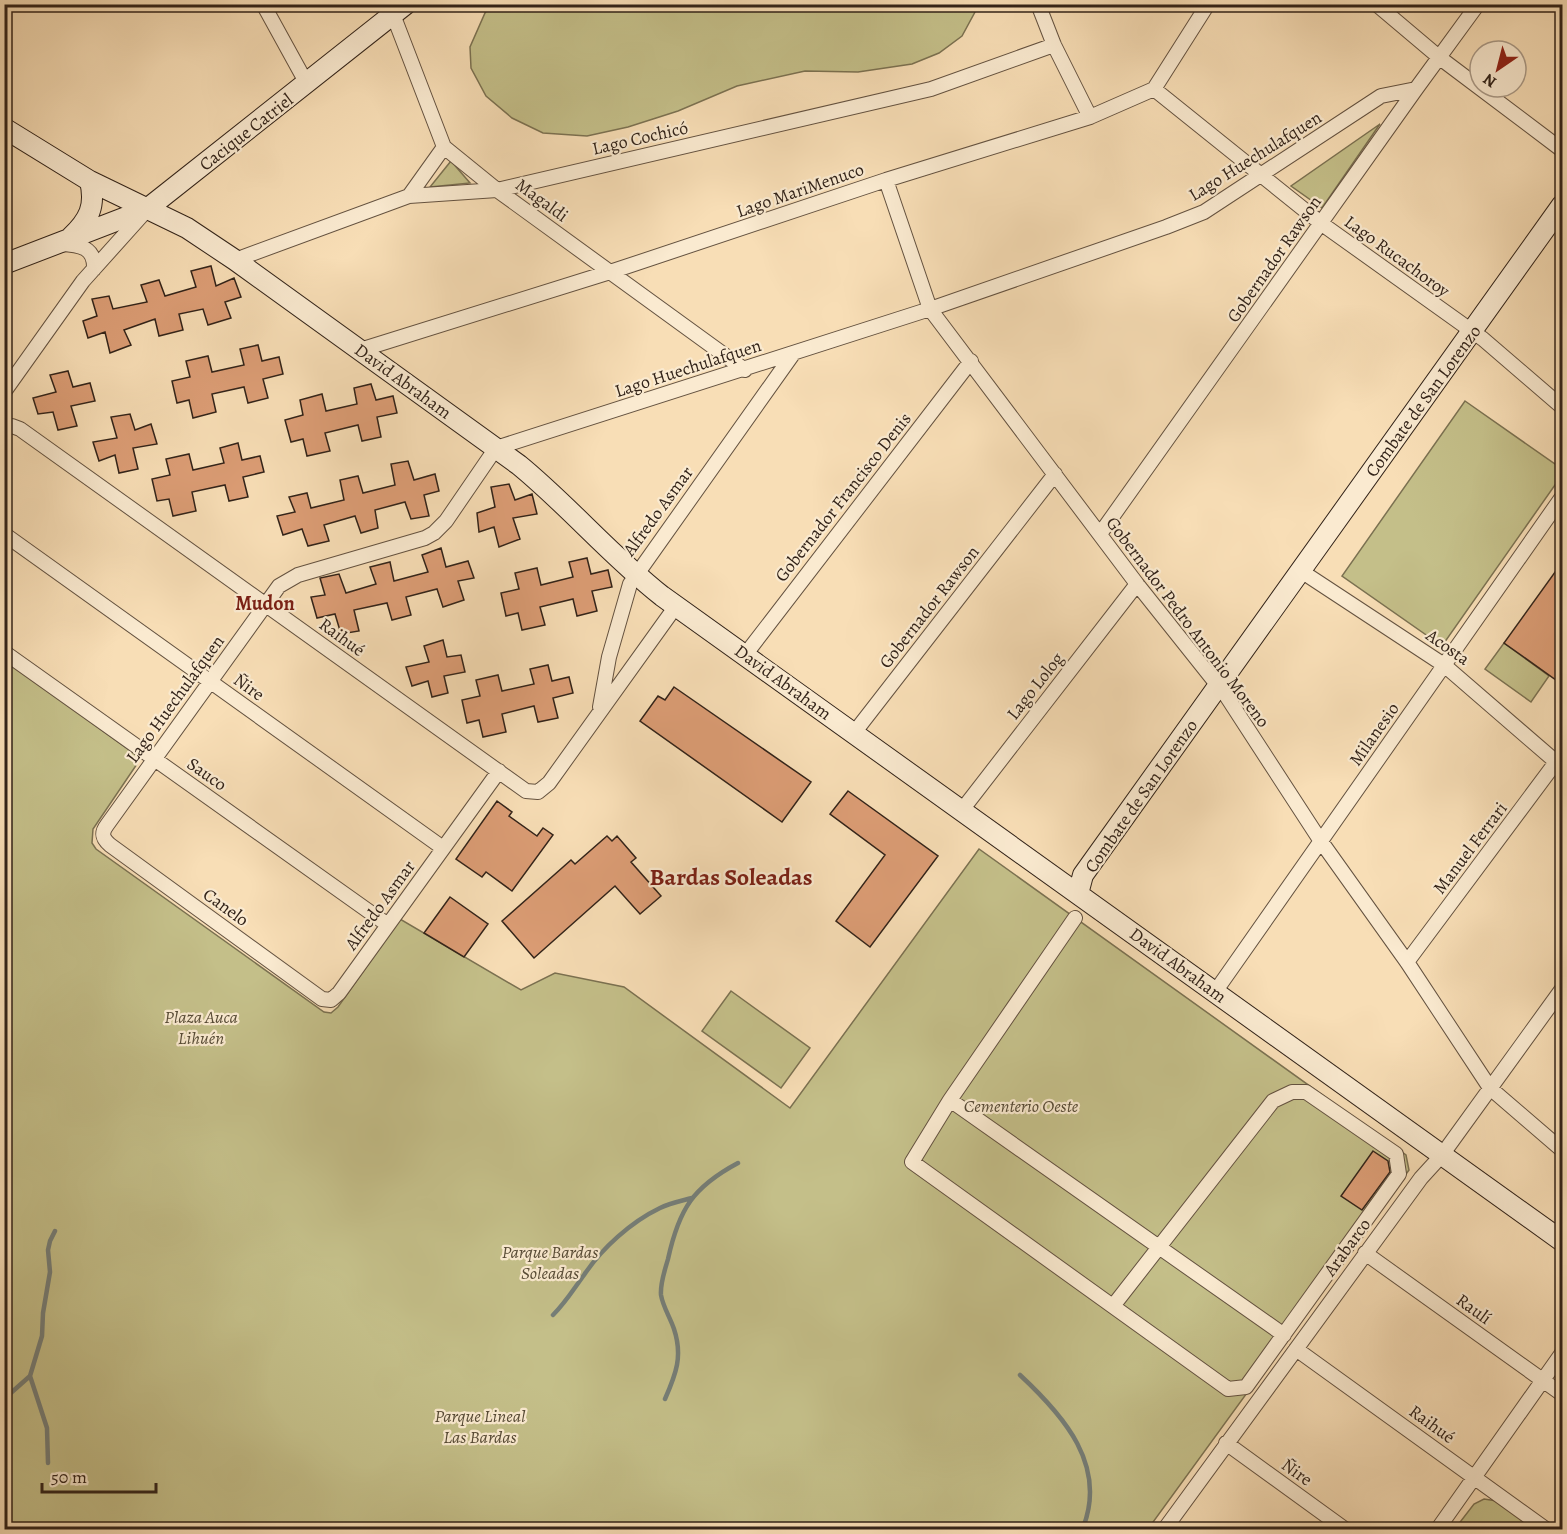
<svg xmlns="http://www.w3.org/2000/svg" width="1567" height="1534" viewBox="0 0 1567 1534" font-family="Alegreya,serif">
	<rect width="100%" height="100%" fill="#f8deb6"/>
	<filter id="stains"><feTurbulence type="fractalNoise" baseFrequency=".00333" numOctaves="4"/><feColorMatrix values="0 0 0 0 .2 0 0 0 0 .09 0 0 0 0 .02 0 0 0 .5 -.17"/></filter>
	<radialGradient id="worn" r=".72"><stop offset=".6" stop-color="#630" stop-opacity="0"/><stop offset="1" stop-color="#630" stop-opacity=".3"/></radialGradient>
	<!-- green -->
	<path fill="#c4bf89" stroke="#7b7151" stroke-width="1.5" d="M491,5V4L976,5L975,12L962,36L939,53L912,64L858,72L805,71L737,86L678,111L628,127L587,136L543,133L512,118L486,96L471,68L470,47L485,13Z
		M1380,124L1322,208L1291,186Z
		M451,161L470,183L430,187Z
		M1465,401L1562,469V475L1442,646L1342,576Z
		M1504,643L1549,676L1531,702L1485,669Z
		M4,659L136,755L137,764L93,829L92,843L96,849L324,1012L331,1013L338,1007L400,919L521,990L555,973L624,987L790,1108L979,849L1406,1155L1409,1170L1148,1529H5Z
		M731,991L810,1048L781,1088L702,1031Z
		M1484,1499L1497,1501L1536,1530H1454L1474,1504Z"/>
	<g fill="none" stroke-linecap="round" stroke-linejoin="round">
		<!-- stream -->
		<path stroke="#757e78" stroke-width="4.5" d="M553,1315C566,1302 573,1290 584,1275C602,1248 631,1222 660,1208C670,1203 681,1201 692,1198
			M1020,1375C1063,1415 1109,1466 1082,1530
			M4,1399L30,1376
			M665,1399C676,1374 683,1356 674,1329C670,1317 663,1307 661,1295C660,1283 665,1270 668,1259C679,1209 693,1187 738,1163
			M48,1463L47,1428L30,1376L42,1336L43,1313L50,1272L48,1250L50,1241L55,1231"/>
	</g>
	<!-- building -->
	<path fill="#dc9d75" stroke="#322319" stroke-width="1.5" d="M211,266L216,286L234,278L241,297L225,302L231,318L208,325L203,309L179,314L183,330L159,336L155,319L124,330L131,345L110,353L105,332L88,338L83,321L97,316L92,299L109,296L113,309L147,302L141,285L159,280L165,296L196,287L191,271Z
		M258,345L262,361L279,357L283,374L263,379L268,398L248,403L244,387L212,394L216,412L193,418L189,400L177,403L172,381L190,377L186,361L208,356L212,372L244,365L240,349Z
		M68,371L73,387L90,383L95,401L71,406L77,426L58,430L53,412L38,414L33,398L56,392L50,375Z
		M371,384L376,400L393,396L397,413L377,417L381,437L362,441L358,425L325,433L330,451L307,456L303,439L291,442L285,420L303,415L300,400L322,394L326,411L357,404L354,388Z
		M130,414L135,430L151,424L157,444L133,448L138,469L119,473L115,455L99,461L93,442L117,438L111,417Z
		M238,443L242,460L260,456L264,472L243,477L248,497L229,501L225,485L192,492L196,511L173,516L169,499L157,501L152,479L170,475L166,459L189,454L193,470L224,463L220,448Z
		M408,461L414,480L435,474L439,491L424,495L429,516L411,519L405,502L375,510L378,528L361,533L355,516L324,525L329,541L308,546L302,529L283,535L277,516L295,512L289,497L307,493L311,508L344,500L340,480L358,476L363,493L395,485L391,464Z
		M509,484L515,500L532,494L537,514L513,518L520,539L499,547L494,527L479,532L477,513L495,507L491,487Z
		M441,548L446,567L468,561L474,578L458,581L464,600L443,607L437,589L406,597L411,615L392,620L387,603L354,610L359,631L341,634L335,614L317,618L311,597L325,595L320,578L339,574L346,593L376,584L370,567L390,562L394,581L428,572L422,555Z
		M587,558L591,574L608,570L612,587L592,591L597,611L577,616L573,599L540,607L545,625L522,630L518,613L506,616L501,593L519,589L515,573L537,568L541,585L573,577L569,562Z
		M1563,561V607L1556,616L1563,620V685L1504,643Z
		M443,640L447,657L461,655L465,672L444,676L448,693L432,697L428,681L412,686L406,667L429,662L424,646Z
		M548,665L552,681L569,677L573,693L553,698L558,718L538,722L534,706L502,714L506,732L483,737L479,720L467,723L462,700L480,696L476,680L498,675L502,691L534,684L530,669Z
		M674,687L811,782L782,822L640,721L658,696L665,700Z
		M848,791L938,856L870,947L836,921L885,855L830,814Z
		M497,801L512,812L509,816L537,836L543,828L553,835L512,891L486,872L482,877L456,859Z
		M607,836L612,841L617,836L636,858L631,862L661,896L640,914L615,886L534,958L502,921L571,860L575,864Z
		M450,897L488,924L464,957L424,933Z
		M1373,1151L1388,1161L1390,1172L1362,1210L1341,1196Z"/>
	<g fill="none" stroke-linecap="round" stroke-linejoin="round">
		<!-- street casing -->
		<g stroke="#645240" stroke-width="16">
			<path id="street" d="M263,4L307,84
				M389,4L444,147L497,190L745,370
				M1038,4L1054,45L1090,117
				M1376,4L1440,58L1562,150
				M1154,89L1322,224L1483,339L1562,407
				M886,180L930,309L1137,584L1227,697L1320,840L1407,962L1490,1088L1562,1150
				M409,196L444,147
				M61,244C80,245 95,247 94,269
				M235,260L409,196L497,190L931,89L1054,45
				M360,350L610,272L886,180L1090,117L1154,89L1208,4
				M4,392L83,281L144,213
				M4,427L12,426L20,429L526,791L538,792L549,783L676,606
				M4,534L443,848
				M1100,534L1416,89L1478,4
				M1301,571L1444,665L1562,767
				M4,652L388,925
				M745,655L971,361
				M600,707L609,657L630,584L793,354
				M854,733L1055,474
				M499,771L339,993L331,1000L322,999L110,845C102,838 101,833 107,825L279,586L298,575L425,538L434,533L446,521L496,448L930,309L1166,227L1204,212L1381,96L1416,89
				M962,810L1137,584
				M1075,918L950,1100L912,1162L1228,1389L1246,1387L1399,1174L1396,1154L1306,1092H1292L1273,1101L1113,1306
				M1407,962L1562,754
				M1215,992L1562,497
				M950,1100L1284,1335
				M1365,1253L1562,1394
				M1296,1349L1547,1530
				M1226,1443L1346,1530
				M1164,1530L1421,1178L1442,1155L1562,989
				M1437,1530L1562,1353"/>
		</g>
		<!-- secondary casing -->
		<g stroke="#322319" stroke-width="22">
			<path id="secondary" d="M4,128L90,181L187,228L235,260L519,465C569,506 611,556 662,596L1562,1241
				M71,237C89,220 96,206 90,181
				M4,264L147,209L406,4
				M1078,894L1083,875L1562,205"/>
		</g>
		<!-- street -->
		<use href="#street" stroke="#faead0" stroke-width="14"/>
		<!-- secondary -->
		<use href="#secondary" stroke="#faead0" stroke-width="20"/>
	</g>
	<g text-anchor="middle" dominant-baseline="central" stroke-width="4.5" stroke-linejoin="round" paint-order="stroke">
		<!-- street labels -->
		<g font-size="18" fill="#322319" stroke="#faead0">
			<text transform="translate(246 132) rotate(-38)">Cacique Catriel</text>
			<text transform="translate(640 138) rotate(-13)">Lago Cochicó</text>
			<text transform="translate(1255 156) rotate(-32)">Lago Huechulafquen</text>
			<text transform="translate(800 190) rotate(-19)">Lago MariMenuco</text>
			<text transform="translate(542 200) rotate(36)">Magaldi</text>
			<text transform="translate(1397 256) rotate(36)">Lago Rucachoroy</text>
			<text transform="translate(1274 259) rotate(-55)">Gobernador Rawson</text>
			<text transform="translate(688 368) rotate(-18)">Lago Huechulafquen</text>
			<text transform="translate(403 381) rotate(36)">David Abraham</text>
			<text transform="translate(1423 401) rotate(-54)">Combate de San Lorenzo</text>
			<text transform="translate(843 497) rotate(-52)">Gobernador Francisco Denis</text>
			<text transform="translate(658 511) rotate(-54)">Alfredo Asmar</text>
			<text transform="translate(929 607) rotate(-52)">Gobernador Rawson</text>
			<text transform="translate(1188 622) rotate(53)">Gobernador Pedro Antonio Moreno</text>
			<text transform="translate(342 637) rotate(36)">Raihué</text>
			<text transform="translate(1448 647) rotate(35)">Acosta</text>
			<text transform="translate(783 682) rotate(36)">David Abraham</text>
			<text transform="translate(1035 686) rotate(-52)">Lago Lolog</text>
			<text transform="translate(249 687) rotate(36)">Ñire</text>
			<text transform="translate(175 699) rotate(-54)">Lago Huechulafquen</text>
			<text transform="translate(1374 734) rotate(-55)">Milanesio</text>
			<text transform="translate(207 774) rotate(35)">Sauco</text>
			<text transform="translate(1141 796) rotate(-55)">Combate de San Lorenzo</text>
			<text transform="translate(1470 848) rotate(-53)">Manuel Ferrari</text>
			<text transform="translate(380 905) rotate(-54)">Alfredo Asmar</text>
			<text transform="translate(226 907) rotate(36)">Canelo</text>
			<text transform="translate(1178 965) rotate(36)">David Abraham</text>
			<text transform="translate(1347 1247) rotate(-54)">Arabarco</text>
			<text transform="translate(1474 1309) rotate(36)">Raulí</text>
			<text transform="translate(1432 1424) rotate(36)">Raihué</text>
			<text transform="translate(1297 1472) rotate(36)">Ñire</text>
		</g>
		<!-- park labels -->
		<g font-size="18" font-style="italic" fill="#564a35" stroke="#faead0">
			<text x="201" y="1017">Plaza Auca<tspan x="201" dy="21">Lihuén</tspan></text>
			<text x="1021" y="1106">Cementerio Oeste</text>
			<text x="550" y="1252">Parque Bardas<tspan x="550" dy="21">Soleadas</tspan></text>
			<text x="480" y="1416">Parque Lineal<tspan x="480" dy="21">Las Bardas</tspan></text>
		</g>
		<!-- neighbourhood labels -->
		<g font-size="20" font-weight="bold" fill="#7a1f14" stroke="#faead0">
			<text x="265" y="603">Mudon</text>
		</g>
		<!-- district labels -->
		<g font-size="24" font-weight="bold" fill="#7a1f14" stroke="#faead0">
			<text x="731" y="877">Bardas Soleadas</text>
		</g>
	</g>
	<!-- margin -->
	<rect width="1567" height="1534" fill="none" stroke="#f8deb6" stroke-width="24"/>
	<rect x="6" y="6" width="1555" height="1522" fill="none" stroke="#322319" stroke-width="3"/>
	<rect x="12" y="12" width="1543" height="1510" fill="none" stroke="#322319" stroke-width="1.5"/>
	<!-- north arrow -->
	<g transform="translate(1498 69) rotate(215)"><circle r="28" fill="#faead0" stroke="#aa9a87" stroke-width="1.5"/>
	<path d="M0-4.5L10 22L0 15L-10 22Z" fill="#8f2418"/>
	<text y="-9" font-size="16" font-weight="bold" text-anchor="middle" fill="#322319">N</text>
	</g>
	<!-- scale -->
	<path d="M42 1483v9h114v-9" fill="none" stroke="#322319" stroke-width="3"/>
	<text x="51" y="1483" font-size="18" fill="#322319" stroke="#faead0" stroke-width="4.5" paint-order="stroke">50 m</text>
	<rect width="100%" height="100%" filter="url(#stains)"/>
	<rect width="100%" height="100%" fill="url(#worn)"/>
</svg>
